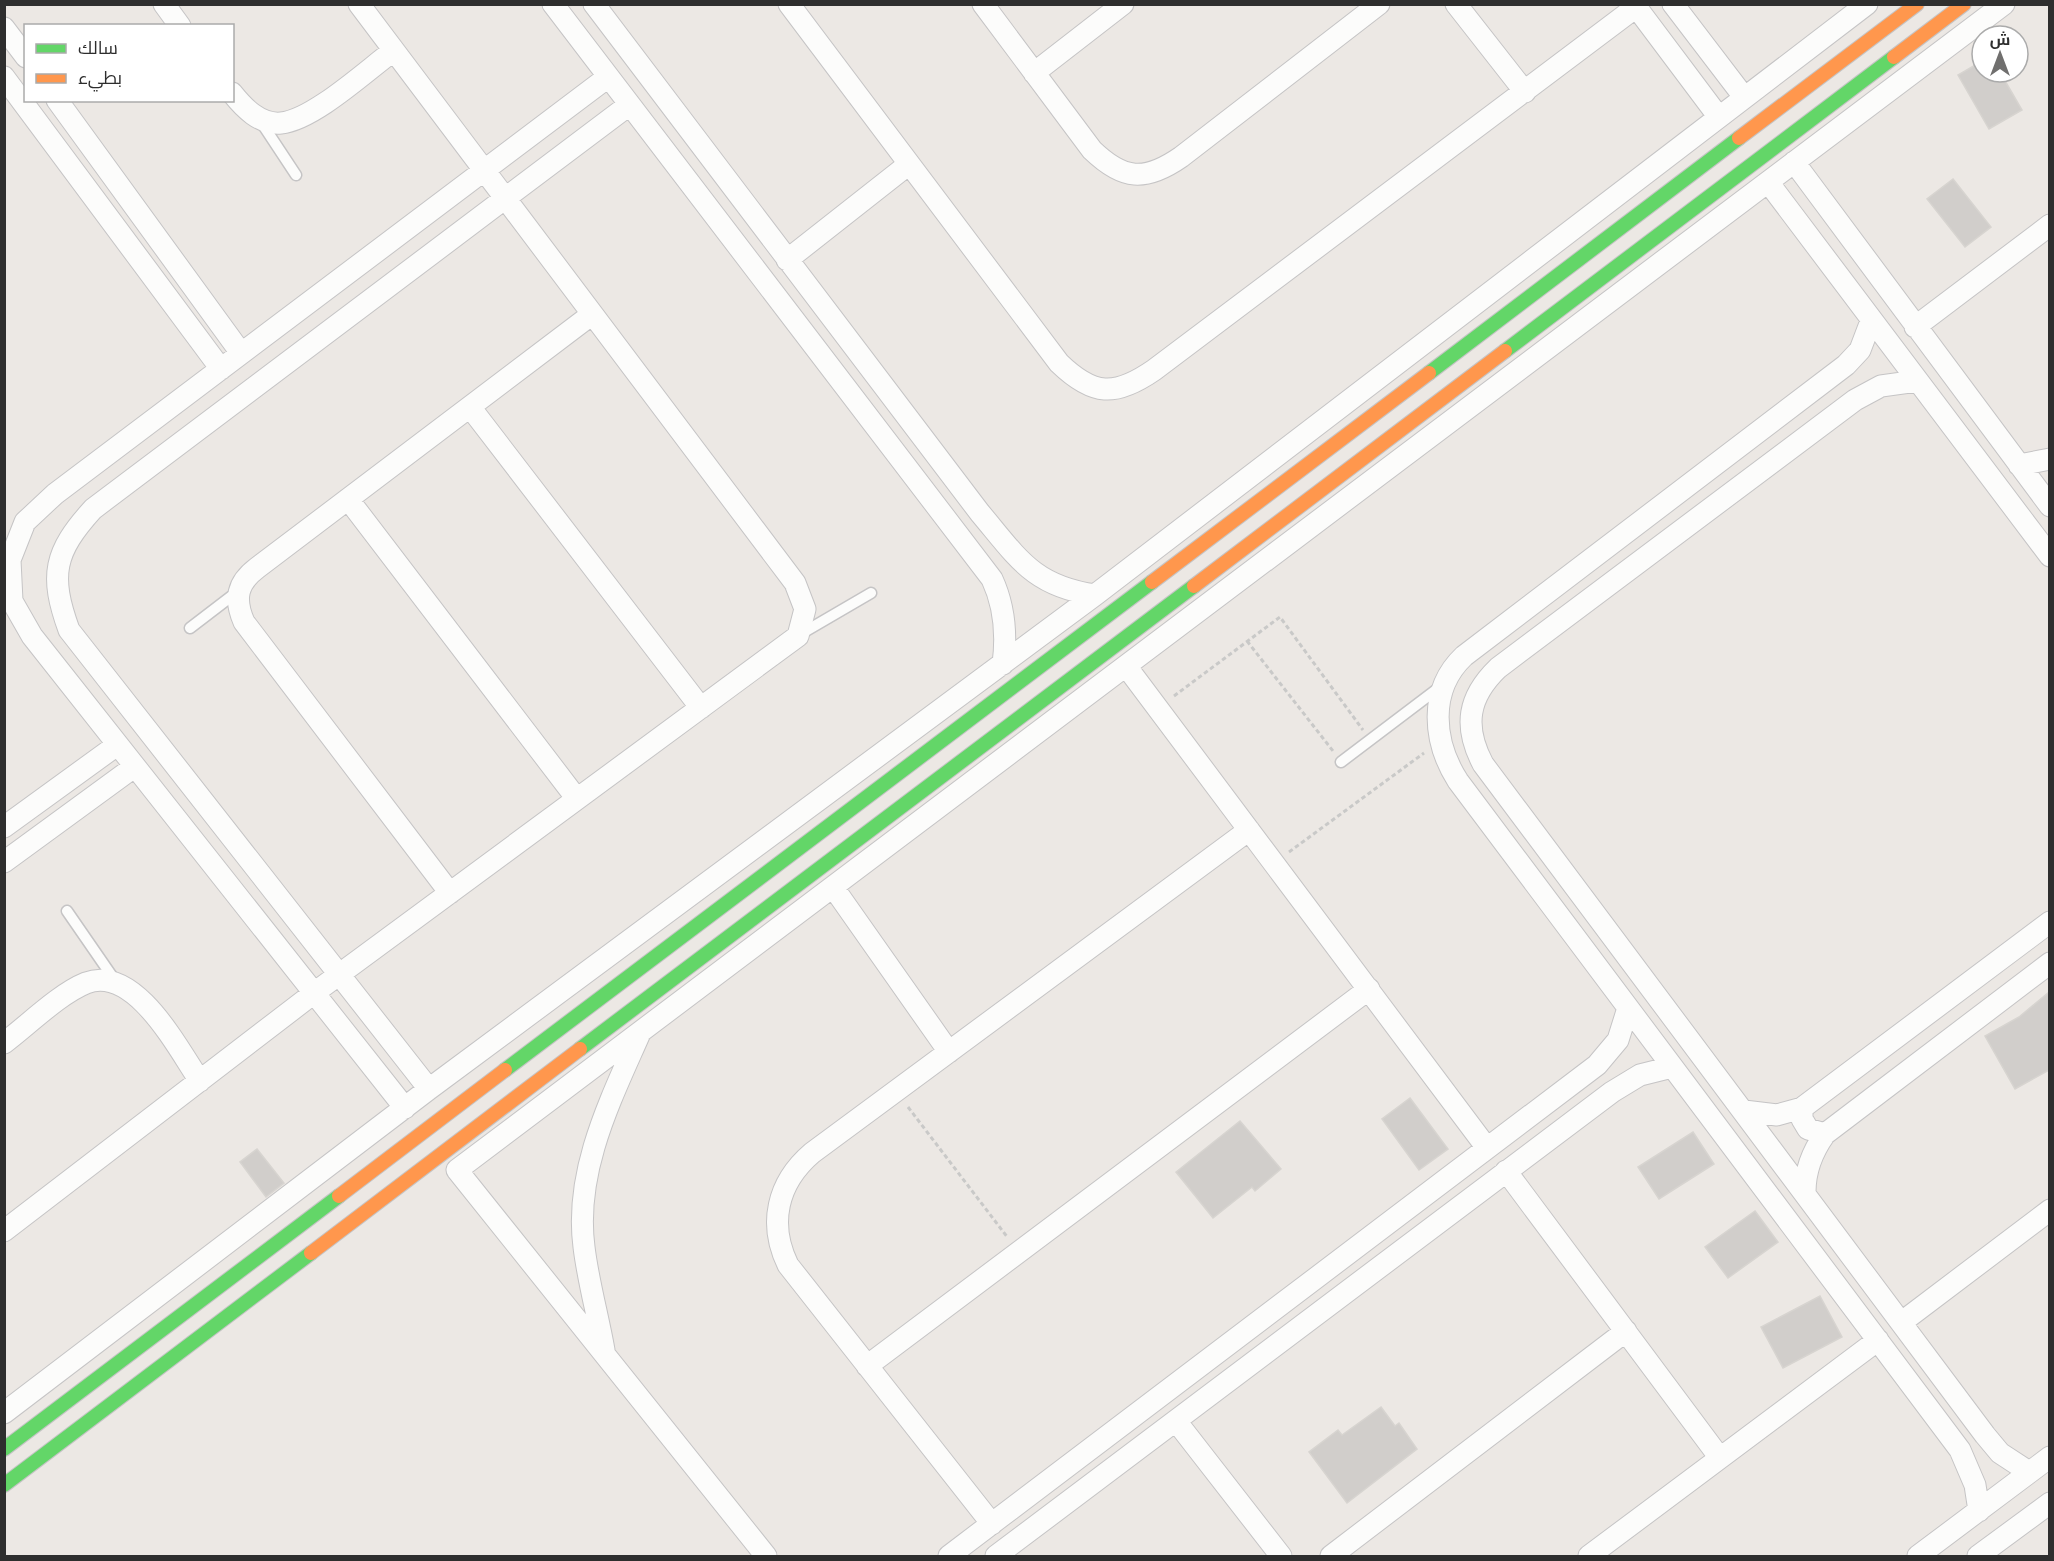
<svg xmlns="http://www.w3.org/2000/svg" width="2054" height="1561" viewBox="0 0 2054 1561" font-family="'Varela Round',Cairo,sans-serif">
	<rect width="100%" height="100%" fill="#ece8e4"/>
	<!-- building -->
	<path fill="#d1cecb" stroke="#d7d4d0" stroke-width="1.5" d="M1982,61V72H2000L2022,110L1989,129L1958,75Z
		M1953,179L1991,227L1965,247L1927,199Z
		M2049,992V1070L2015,1089L1985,1036L2019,1017Z
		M1410,1098L1448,1149L1419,1170L1382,1119Z
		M1240,1121L1281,1169L1255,1191L1252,1187L1213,1218L1176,1172Z
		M1693,1132L1714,1164L1659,1199L1638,1167Z
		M257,1149L284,1183L266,1197L240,1162Z
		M1755,1211L1778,1242L1728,1278L1705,1247Z
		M1820,1296L1842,1337L1783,1368L1761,1327Z
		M1381,1407L1395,1426L1399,1423L1417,1449L1347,1503L1309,1452L1338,1430L1342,1435Z"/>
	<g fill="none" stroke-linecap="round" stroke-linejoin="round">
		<!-- lane casing -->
		<g stroke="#c5c4c5" stroke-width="13">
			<path id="lane" d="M261,122L296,175
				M190,628L237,592
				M799,635L871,593
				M1341,762L1440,687
				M67,911L116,982"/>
		</g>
		<!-- street casing -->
		<g stroke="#c5c4c5" stroke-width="23">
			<path id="street" d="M164,4L180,26
				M553,4L992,579C1005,607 1007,634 1003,664
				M594,4L980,513C1018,558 1033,586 1095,595
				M789,4L1059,363C1093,396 1115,397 1154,370L1636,7
				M983,4L1092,150C1123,180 1145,182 1181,157L1379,4
				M1456,4L1525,92
				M1634,4L1718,116
				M1673,4L1744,97
				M4,28L26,57
				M1034,73L1123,4
				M4,77L221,369
				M232,93C244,108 260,125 281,123C313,120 366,71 393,51
				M57,100L241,353
				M1794,162L2050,506
				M1768,182L2050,556
				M787,260L909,164
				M1871,321L1860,350L1846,365L1464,656C1428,690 1433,742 1458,781L1960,1450L1975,1485L1979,1511
				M1915,327L2050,225
				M1917,381L1881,386L1855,400L1498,668C1468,697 1463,726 1483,764L1985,1435L2000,1453L2029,1472
				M470,407L701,708
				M2019,465L2050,459
				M348,499L577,799
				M1126,666L1487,1148
				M4,827L117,745
				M4,862L134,767
				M833,887L949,1052
				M450,893L244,622C234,599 237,583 257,568L591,315
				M4,1043C28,1025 59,994 86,983C135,964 178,1049 200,1081
				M429,1089L69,630C49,575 54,552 93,509L629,105
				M405,1108L32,636L12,601L10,560L25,522L55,494L608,77
				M1802,1108V1119L1808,1129L1825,1134
				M1744,1111L1777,1115L1802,1108L2050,922
				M1506,1171L1720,1458
				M1805,1192C1805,1170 1812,1152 1825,1134L2050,963
				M4,1231L314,993L798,636L805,609L795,583L359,4
				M1902,1322L2050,1210
				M604,1350C598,1316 588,1281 584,1247C574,1171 611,1099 640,1033
				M867,1366L1369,989
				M4,1413L429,1089L1095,595L1867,4
				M1176,1421L1281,1556
				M992,1524L788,1265C768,1224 777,1183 812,1153L1249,830
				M766,1556L457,1170L2004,4
				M949,1556L1597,1065L1618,1040L1628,1008
				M996,1556L1612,1092L1640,1075L1672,1067
				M1331,1556L1626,1331
				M1589,1556L1878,1340
				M1918,1556L2050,1457
				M1978,1556L2050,1503"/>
		</g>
		<!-- fast casing -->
		<g stroke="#c5c4c5" stroke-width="16">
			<path id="fast" d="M1505,351L1894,57
				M1429,373L1739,138
				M580,1049L1194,586
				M505,1070L1152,582
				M4,1449L339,1196
				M4,1485L311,1253"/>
		</g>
		<!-- slow casing -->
		<g stroke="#c5c4c5" stroke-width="16">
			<path id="slow" d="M1894,57L1964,4
				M1739,138L1917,4
				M1152,582L1429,373
				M1194,586L1505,351
				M339,1196L505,1070
				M311,1253L580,1049"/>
		</g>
		<!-- path -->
		<path stroke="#c9c9c8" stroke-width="3" stroke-dasharray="4.5 3" stroke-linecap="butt" d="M1247,641L1333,751
			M1174,696L1280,617L1363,730
			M1289,852L1424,753
			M908,1107L1008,1238"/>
		<!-- lane -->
		<use href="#lane" stroke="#fcfcfb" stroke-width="10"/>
		<!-- street -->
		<use href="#street" stroke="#fcfcfb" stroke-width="21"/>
		<!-- fast -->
		<use href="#fast" stroke="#63d668" stroke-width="14"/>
		<!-- slow -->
		<use href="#slow" stroke="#ff974d" stroke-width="14"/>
	</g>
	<!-- border -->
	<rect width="2054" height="1561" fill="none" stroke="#2e2e2e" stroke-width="12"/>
	<!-- legend -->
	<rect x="24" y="24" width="210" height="78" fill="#ffffff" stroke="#ababab" stroke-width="1.5"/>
	<rect x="36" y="44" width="30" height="9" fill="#63d668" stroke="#ababab" stroke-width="1.5"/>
	<text x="78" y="54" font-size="18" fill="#2e2e2e">سالك</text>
	<rect x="36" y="74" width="30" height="9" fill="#ff974d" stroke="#ababab" stroke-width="1.5"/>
	<text x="78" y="84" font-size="18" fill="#2e2e2e">بطيء</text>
	<!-- north arrow -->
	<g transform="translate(2000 54)"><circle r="28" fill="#ffffff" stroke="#ababab" stroke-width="1.5"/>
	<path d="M0-4.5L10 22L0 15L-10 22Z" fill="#706f6e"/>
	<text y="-9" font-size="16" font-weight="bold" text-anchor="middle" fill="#2e2e2e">ش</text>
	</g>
</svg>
